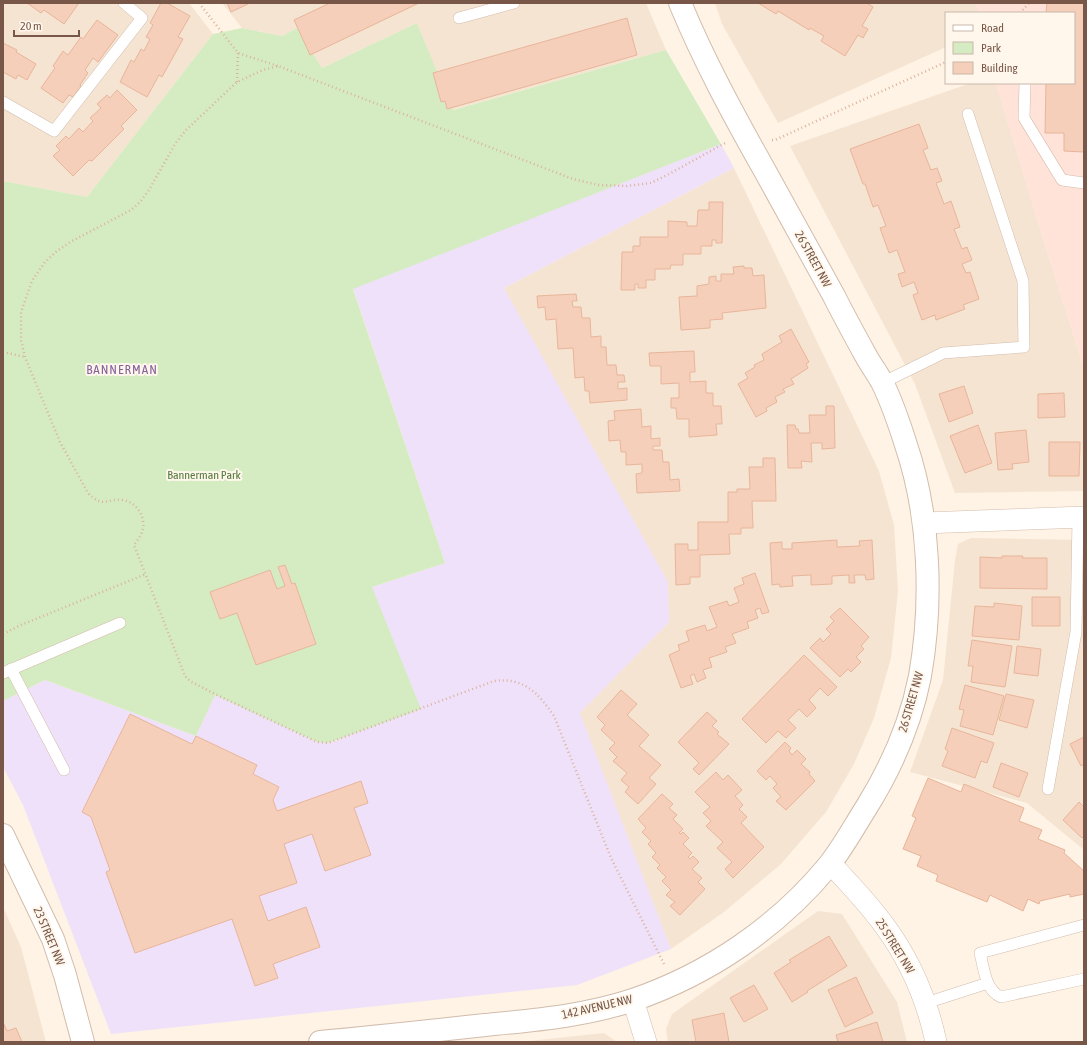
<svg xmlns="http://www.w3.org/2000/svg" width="1087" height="1045" viewBox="0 0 1087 1045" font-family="'Asap Condensed',sans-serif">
	<rect width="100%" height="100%" fill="#fef3e4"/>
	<!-- residential -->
	<path fill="#f6e4d2" d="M3,3H189L213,34L87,197L3,181Z
		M222,3H646L666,50L452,110L417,23L322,68L297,28L282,36L242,28Z
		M715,3H976L979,13H946V47L778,123L722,24Z
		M971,83H996L1044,242L1084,368V491L955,493L915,384L790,146Z
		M734,168L879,471L894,525L898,591L891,658L874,718L854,764L826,812L781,864L724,912L671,949L579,713L669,622L504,288Z
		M971,538L1084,540V850L1027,803L910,772L943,680L955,560L958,544Z
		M3,907L21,947L46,1042H3Z
		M818,911L842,914L897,1002L907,1042H668L666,1029L672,1014Z
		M604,1033L617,1042H520Z"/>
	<!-- commercial -->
	<path fill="#ffe2d8" d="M976,3H1084V368L1044,242L996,83H1074V13H979Z"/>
	<!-- education -->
	<path fill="#f0e1fa" d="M721,144L734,168L504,288L668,582L669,622L580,713L671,949L577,985L111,1034L23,805L3,767V701L45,680L196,736L215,694L317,742L328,743L339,740L372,587L445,563L353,288Z"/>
	<!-- green -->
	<path fill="#d5ecc2" d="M417,23L453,110L666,50L721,144L353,289L445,563L372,587L421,709L328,743L317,742L215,695L196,736L45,680L3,701V181L87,197L213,34L242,28L282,36L297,28L322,68Z"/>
	<!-- building -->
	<path fill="#f5cfba" stroke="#e8b59a" d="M27,3H79L64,24L44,10L41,13Z
		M161,3H167L190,16L178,37L183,39L162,77L159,75L147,97L120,82L131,60L134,62L141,49L144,51L150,39L146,37L153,25L150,23Z
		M227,3H250L231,12Z
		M330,3H419L310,55L294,20Z
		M758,3H867L873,7L862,26L868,29L863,38L858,35L845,56L821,41L824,36L810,28L809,30L778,11L776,14Z
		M1047,3H1084V152L1064,151V133H1045L1046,83H1074V13H1046Z
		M627,18L637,55L447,109L445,101L441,102L433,73Z
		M97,20L118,35L98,62L93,58L85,70L88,73L80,85L81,86L73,97L69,95L63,103L41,88L55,68L53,66L63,51L68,55L81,37L83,39Z
		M3,43L17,50L16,52L36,64L27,80L18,75L16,79L3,72Z
		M117,90L137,110L121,126L124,129L92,161L89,160L73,176L53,156L60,150L56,146L66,136L69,139L79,128L83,132L93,121L90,118L101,108L97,104L107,95L110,98Z
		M919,124L928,148L923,150L931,170L937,168L942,181L936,183L944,204L951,201L960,227L954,229L962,249L967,247L972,260L962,264L966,273L970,272L979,299L963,305L965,309L936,320L935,315L922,320L913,295L918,293L914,282L902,287L898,274L905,272L897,250L889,253L880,228L886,226L878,205L873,207L865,184H863L850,149Z
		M709,202H723L722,243H716V240H712V246H701V254H683V265H671L670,269H655V280H646V288H638V284H635V290H621L622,252H633V246H640V237H668V221L687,222V226H697L698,210H709Z
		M744,266V268H752L753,276L764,275L766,308L722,313L723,319L710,320V328L681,330L679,297L697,296V286L709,284V277L716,276V281H721V274H734L733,267Z
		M576,294L577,301H572L573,307H581L582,318H590L591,337L601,336V347H606L607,365H616L617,375H624L625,382H618V389L627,388V400L590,403L589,391H585L584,377L575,378L573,348L558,349L556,319L546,320L545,307L538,308L537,296Z
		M791,329L809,362L806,364L808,368L791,379L794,384L783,389L785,392L775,397L777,402L766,408L767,411L756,417L738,384L748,378L745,373L755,367L754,365L764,360L762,354L782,342L779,336Z
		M694,351L695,372H690V382L706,381V393H713V406H721L722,424H716L717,435L689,437V419H677L676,408H671V398H679V383L661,384V366H650L649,353Z
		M964,386L973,413L949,422L939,394Z
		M1064,393L1065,417L1038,418V394Z
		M826,406H834L835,448L822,449V443H811L812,462L801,461L802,468H788L787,425H795L796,429H798L799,433H810L809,415H826Z
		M641,409L642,427L651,426V439L660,438V446H653V450H662L663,462H669L670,480L679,479L680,491L637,493L636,474L642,473V464L626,465V452H621L620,440L609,441L608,421L615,420L614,411Z
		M978,425L992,463L965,473L950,436Z
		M1026,430L1029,462L1012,464L1013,469L998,470L995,433Z
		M1049,442H1080L1079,476H1049Z
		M763,458H775L776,501H752L753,528H741V534H729L730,554L700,555V577H690V584L676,585L675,544H688V550H698V522H728V492H737V489H750L749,467H763Z
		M837,540V547L860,546L859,541L872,540L874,579L866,580L865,575H854L855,583H849V575L832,576V584L811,585V575L792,576L793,586L780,587L779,584L772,585L770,543L782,542V549H792V543Z
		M1002,556H1023L1022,558H1047V589L980,588V557L1002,558Z
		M285,565L292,584L295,583L316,644L256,665L237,613L220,619L210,592L270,570L277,589L285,586L278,567Z
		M755,573L769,612L762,614L760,608L755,610L758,618L747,622L749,628L732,634L736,643L725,647L727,652L709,658L712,667L703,670L706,678L697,682L694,674L690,676L693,684L681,688L669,655L680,650L678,645L689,641L686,631L705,625L707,631L717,627L709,607L727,601L729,606L739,602L734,588L744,584L742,578Z
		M1032,597H1060V626H1032Z
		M994,603L1022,606L1019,640L972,636L975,606L994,607Z
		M840,608L869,637L861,646L864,649L856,657L861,662L851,672L848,669L840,677L810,648L820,638L823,642L831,634L826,629L834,621L830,617Z
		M972,640L1012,646L1005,687L971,682L973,666H968Z
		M1017,646L1041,649L1038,676L1014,673Z
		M804,655L837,687L828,696L820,688L809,700L816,708L807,717L799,709L788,720L796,728L786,738L778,731L766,743L742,719Z
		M965,685L1004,696L993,735L960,726L964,710L959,709Z
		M621,690L637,704L627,715L649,735L639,746L661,765L649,778L656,784L638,804L625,792L629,787L621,780L627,773L613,761L617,757L609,749L615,743L601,730L605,725L597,717Z
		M1006,694L1034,700L1027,728L999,720Z
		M707,712L717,721L712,726L719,732L717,734L729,744L699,775L693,769L699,763L678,742Z
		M130,714L192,744L196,736L257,765L253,774L279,787L273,800L277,811L361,781L368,803L354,808L371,855L325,871L312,834L284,844L297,883L259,896L268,921L306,907L320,947L273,964L278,978L255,986L232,919L135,953L106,872L110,870L91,817L82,812Z
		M952,728L994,743L987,763L981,761L975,778L942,766L948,751L945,749Z
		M1084,737V764L1081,766L1070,744Z
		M785,742L791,748L789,751L792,755L797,750L806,759L801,764L810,772L809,774L815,781L786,810L776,801L781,797L773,788L777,784L770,776L766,780L757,771Z
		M1001,763L1028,773L1019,797L993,787Z
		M716,772L723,780L728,775L742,790L735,796L743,805L739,809L747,817L741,823L764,847L733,878L725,869L732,862L717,848L723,842L706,826L711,821L703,813L710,807L695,792Z
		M928,778L961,792L964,784L1024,808L1019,821L1042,830L1038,839L1065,850L1064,853L1084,871V894L1070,897V894L1040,901L1039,904L1028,899L1023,911L990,895L987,902L936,881L938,875L917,866L921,856L903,849L916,818L912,816Z
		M662,794L673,804L669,808L677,815L673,819L683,829L679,833L681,834L683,832L689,838L683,844L692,853L688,857L690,859L693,856L699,862L692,869L702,878L698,882L705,889L680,915L670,906L675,902L666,895L671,890L662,881L666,877L657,868L660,865L652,857L656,853L648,844L651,841L642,832L646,828L638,819Z
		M1079,802L1084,807V836L1082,838L1063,820Z
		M829,936L847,966L807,991L808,992L792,1002L774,973L791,962L789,960Z
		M856,977L873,1013L845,1027L828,990Z
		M754,985L768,1009L744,1022L730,998Z
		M724,1013L729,1042H696L692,1020Z
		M3,1022L7,1031L16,1028L22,1042H3Z
		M877,1022L883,1042H838L836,1035Z"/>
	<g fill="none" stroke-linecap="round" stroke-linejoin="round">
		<!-- service casing -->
		<g stroke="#d2bcac" stroke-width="12">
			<path id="service" d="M459,18L514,3
				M1025,83L1024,118L1062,180L1084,183
				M3,102L54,131L142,18L124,3
				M882,383L943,353L1024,347L1023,281L968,114
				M11,669L64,770
				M3,673L120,623
				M1048,789L1076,632L1078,517
				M1084,925L980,953C984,968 985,990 1001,997L1084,979
				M926,1003L988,983"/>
		</g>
		<!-- minor casing -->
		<g stroke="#d2bcac" stroke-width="22">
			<path id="minor" d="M924,523L1084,517
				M830,863C849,883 868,903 884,925C910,960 927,1000 936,1042
				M633,1000L646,1042"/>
		</g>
		<!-- tertiary casing -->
		<g stroke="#d2bcac" stroke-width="24">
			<path id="tertiary" d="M3,835L53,939L65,975L83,1042
				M320,1042C375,1037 430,1031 485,1025C535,1020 585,1016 633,1000C709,974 778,927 829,865C843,847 854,827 866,808C891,768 911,722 920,676C933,602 930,516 906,445C900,426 891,400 882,382C877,373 871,365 866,356C855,336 844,316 834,296C811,255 788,213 765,171C734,116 704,61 680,3"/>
		</g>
		<!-- path -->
		<path stroke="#dab39d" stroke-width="2.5" stroke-dasharray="1 3" stroke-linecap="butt" d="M199,3L238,53L278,66
			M1020,13L1029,3
			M237,82L238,53
			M772,140H775L946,62
			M3,352L25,357
			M3,634L21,625L146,574
			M664,964L611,858L554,716C538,693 524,677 494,681L328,743L317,742L215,694L190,681L185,676L134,545C137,541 141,536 142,532C147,518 137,502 123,500C106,498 104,509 88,493L60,442L25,357L21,340V312L32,281L45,262L57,251L72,241L131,210L140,202L149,190L175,144L186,130L237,82L263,70L278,66L573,179L599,185L627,186L651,183L669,174L725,143"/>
		<!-- service -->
		<use href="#service" stroke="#fff" stroke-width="11"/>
		<!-- minor -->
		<use href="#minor" stroke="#fff" stroke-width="21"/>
		<!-- tertiary -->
		<use href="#tertiary" stroke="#fff" stroke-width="22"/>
	</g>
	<g text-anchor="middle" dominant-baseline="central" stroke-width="4" stroke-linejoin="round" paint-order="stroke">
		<!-- street labels -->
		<g font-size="12" fill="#785748" stroke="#fff7ec">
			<text transform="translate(813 259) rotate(61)">26 STREET NW</text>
			<text transform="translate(911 702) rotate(-74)">26 STREET NW</text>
			<text transform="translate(49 936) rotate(67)">23 STREET NW</text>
			<text transform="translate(895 946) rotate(58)">25 STREET NW</text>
			<text transform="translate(597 1007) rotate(-13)">142 AVENUE NW</text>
		</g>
		<!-- park labels -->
		<g font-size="12" fill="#51793c" stroke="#fff7ec">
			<text x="204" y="475">Bannerman Park</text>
		</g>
		<!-- neighbourhood labels -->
		<g font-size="13" letter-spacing="1" fill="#87639c" stroke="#fff7ec">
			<text x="122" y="369">BANNERMAN</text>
		</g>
	</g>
	<!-- border -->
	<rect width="1087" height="1045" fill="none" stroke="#785748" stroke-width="8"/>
	<!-- legend -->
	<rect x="945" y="12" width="130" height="72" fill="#fff7ec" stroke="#c9b7aa"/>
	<rect x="953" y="25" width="20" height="6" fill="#ffffff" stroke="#c9b7aa"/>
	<text x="981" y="32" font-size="12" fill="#785748">Road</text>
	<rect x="953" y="42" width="20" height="12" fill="#d5ecc2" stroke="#c9b7aa"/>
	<text x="981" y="52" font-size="12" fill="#785748">Park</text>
	<rect x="953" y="62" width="20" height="12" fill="#f5cfba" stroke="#c9b7aa"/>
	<text x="981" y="72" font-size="12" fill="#785748">Building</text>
	<!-- scale -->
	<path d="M14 30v6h65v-6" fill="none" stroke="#785748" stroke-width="2"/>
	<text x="20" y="30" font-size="12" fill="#785748" stroke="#fff7ec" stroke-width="3" paint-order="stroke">20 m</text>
</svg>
